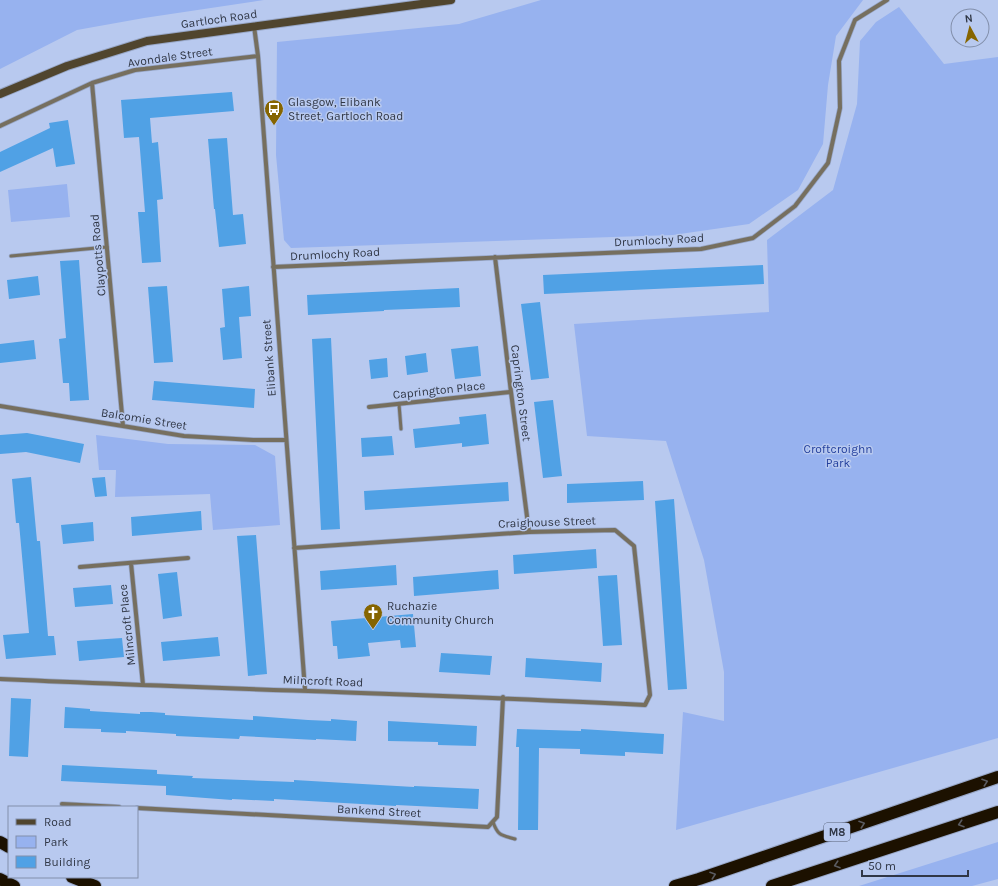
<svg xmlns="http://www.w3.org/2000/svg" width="998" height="886" viewBox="0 0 998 886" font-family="Karla,sans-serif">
	<rect width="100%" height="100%" fill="#b8c9ef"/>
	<!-- green -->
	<path fill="#97b2ef" d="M0,0H264L144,18L77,30L0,69Z
		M541,0H863L836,36L828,85L823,144L798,190L749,224L673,235L291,248L284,240L276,155L277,42L459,24Z
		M899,7L944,64L998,57V738L676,830L683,712L724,721V672L704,560L666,441L587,436L574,324L769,312L767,240L833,190L857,104L860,41L876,22Z
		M67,184L70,217L11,222L8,190Z
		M96,435L168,444L255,445L275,456L280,525L213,530L210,494L115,497L116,470H99Z
		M998,842V879L972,886H859Z"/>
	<!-- building -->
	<path fill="#50a1e5" d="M232,92L234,111L150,118L152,143L158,142L163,199L157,200L161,262L142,263L138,212H145L139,137L124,138L121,100Z
		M68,120L75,164L56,167L53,148L0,172V152L50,128L49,123Z
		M227,138L233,215L243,214L246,244L219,247L215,209H214L208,139Z
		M79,260L89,400L70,401L69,383H63L59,339L66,338L60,261Z
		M763,265L764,284L544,294L543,275Z
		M38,276L40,295L9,299L7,280Z
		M167,286L173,362L154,363L148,287Z
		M249,286L251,316L239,317L242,358L223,360L220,328L225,327L222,289Z
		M459,288L460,307L384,310V311L308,315L307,295Z
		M540,302L549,378L531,380L521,304Z
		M331,338L340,529L321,530L312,339Z
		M34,340L36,359L0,363V344Z
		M478,346L481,376L455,379L451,349Z
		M426,353L428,372L407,375L405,356Z
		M387,358L388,377L371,379L369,360Z
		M154,381L255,389L254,408L152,400Z
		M553,400L562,476L543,478L534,402Z
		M486,414L489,444L462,447V443L415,448L413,429L460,424L459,417Z
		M27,433L84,444L80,463L26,452L0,454V435Z
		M392,436L394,455L362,457L361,438Z
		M31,477L37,541H40L48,636H54L56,655L6,659L3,635L29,633L19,523H16L12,479Z
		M105,477L107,496L95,497L92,478Z
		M643,481L644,500L567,503V484Z
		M508,482L509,501L365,510L364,491Z
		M674,499L687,689L668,690L655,501Z
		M201,511L202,530L132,536L131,517Z
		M93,522L94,541L63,544L61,525Z
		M256,535L267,674L248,676L237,536Z
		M596,549L597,568L514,574L513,555Z
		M396,565L397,585L321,590L320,571Z
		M498,570L499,589L414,596L413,577Z
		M177,572L182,616L163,619L158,574Z
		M617,575L622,645L603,646L598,576Z
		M111,585L113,604L75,607L73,588Z
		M413,614L416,647L401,648L400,640L368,643L370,656L338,659L337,646H333L331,621Z
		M218,637L220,656L163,661L161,642Z
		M122,638L124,657L79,661L77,641Z
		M441,653L492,656L490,675L439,672Z
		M526,658L602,663L601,682L525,677Z
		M11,698L31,699L28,757L9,756Z
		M65,707L90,709V711L140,714V712H151L165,713V715L253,720V716L308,720L331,721V719L357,721L356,741L316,739V740L240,736L239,739L176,736V734L126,731V733L101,732V729L64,728Z
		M388,721L477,726L476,746L438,745V742L388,741Z
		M517,729L581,731V729L664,734L663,754L625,752V756L580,754V749L539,748L538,830H518L519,747H516Z
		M62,765L157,770V774L193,776L192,778L294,782V780L414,787V786L479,789L478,809L396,805V806L274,799V801L232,799V800L166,795V786L61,781Z"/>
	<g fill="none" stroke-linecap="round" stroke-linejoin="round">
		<!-- lane casing -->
		<g stroke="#97a6c6" stroke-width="4.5">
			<path id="lane" d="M11,256L107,247
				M399,404L401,429
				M493,822C498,836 501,835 515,839"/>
		</g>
		<!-- street casing -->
		<g stroke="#97a6c6" stroke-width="5.5">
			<path id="street" d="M254,26L258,56L305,690
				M92,83L123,426
				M0,126L92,83L135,70L258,56
				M495,257L511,392L529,532
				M273,267L701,249L753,238L795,206L828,163L840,108L839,61L855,20L887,0
				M0,406L184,436L253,440H285
				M369,407L511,392
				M131,563L143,685
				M80,567L188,558
				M0,679C215,689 430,694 645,705L650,695L634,546L615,530L529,532L294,548
				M62,804L119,807
				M137,808L488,827L497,817L503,697"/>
		</g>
		<!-- secondary casing -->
		<g stroke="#97a6c6" stroke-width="10">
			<path id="secondary" d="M0,94L67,66L147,41L451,0"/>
		</g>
		<!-- highway casing -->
		<g stroke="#97a6c6" stroke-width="14">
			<path id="highway" d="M0,842L9,847
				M72,877L95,886
				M0,879L14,886
				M675,886L699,879L998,777
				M772,886L998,812"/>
		</g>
		<!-- lane -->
		<use href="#lane" stroke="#766f5f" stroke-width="3"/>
		<!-- street -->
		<use href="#street" stroke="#766f5f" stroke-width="4"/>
		<!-- secondary -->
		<use href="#secondary" stroke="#50452e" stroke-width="8"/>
		<!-- highway -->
		<use href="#highway" stroke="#1c1100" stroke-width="12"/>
	</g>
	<!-- one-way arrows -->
	<defs><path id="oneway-chevron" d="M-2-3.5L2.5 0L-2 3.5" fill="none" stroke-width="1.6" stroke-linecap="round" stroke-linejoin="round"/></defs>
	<g stroke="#5a5b60">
		<use href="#oneway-chevron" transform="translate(985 782) rotate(-19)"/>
		<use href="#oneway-chevron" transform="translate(862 824) rotate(-19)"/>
		<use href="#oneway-chevron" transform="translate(961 824) rotate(162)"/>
		<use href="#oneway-chevron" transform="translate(837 865) rotate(162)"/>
		<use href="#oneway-chevron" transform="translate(713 875) rotate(-19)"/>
	</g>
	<!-- icons -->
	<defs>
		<g id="bus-pin" transform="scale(1)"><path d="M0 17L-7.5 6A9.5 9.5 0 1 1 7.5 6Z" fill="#866500" stroke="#b8c9ef"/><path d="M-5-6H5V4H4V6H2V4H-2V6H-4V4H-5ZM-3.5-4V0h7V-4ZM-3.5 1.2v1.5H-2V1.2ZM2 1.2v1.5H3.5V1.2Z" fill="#fff"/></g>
		<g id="church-pin" transform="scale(1)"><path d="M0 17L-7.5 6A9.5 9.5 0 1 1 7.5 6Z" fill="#866500" stroke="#b8c9ef"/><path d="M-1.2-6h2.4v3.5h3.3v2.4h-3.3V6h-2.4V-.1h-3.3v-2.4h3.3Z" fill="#fff"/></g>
	</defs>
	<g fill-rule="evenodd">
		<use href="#bus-pin" x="274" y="109"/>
		<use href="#church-pin" x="373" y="613"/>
	</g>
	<g text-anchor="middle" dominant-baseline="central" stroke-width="3" stroke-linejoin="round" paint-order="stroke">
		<!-- shield labels -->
		<rect fill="#b8c9ef" stroke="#596379" stroke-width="1" x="824" y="823" width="26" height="18" rx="3"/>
		<g font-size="11" font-weight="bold" fill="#303746">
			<text x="837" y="832">M8</text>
		</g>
		<!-- street labels -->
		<g font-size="12" fill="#303746" stroke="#b8c9ef">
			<text transform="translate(219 19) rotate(-8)">Gartloch Road</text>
			<text transform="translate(170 57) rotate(-8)">Avondale Street</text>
			<text transform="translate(659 240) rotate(-3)">Drumlochy Road</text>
			<text transform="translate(335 254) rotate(-3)">Drumlochy Road</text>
			<text transform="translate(98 255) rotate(-95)">Claypotts Road</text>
			<text transform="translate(269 358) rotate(-94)">Elibank Street</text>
			<text transform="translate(439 390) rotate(-6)">Caprington Place</text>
			<text transform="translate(521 393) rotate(83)">Caprington Street</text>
			<text transform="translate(144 419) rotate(9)">Balcomie Street</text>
			<text transform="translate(547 522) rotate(-2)">Craighouse Street</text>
			<text transform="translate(127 625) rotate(-96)">Milncroft Place</text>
			<text transform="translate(323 681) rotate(2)">Milncroft Road</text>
			<text transform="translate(379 811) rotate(3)">Bankend Street</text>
		</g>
		<!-- poi labels -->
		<g font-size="12" fill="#303746" stroke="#b8c9ef" text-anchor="start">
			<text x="288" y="102">Glasgow, Elibank<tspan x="288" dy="14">Street, Gartloch Road</tspan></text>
			<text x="387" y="606">Ruchazie<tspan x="387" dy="14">Community Church</tspan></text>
		</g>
		<!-- park labels -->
		<g font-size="12" fill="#223f9d" stroke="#b8c9ef">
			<text x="838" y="449">Croftcroighn<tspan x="838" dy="14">Park</tspan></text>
		</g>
	</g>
	<!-- legend -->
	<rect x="8" y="806" width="130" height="72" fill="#b8c9ef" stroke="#828fab"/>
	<rect x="16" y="819" width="20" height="6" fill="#50452e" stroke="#828fab"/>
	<text x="44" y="826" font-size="12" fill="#303746">Road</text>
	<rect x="16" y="836" width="20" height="12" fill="#97b2ef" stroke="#828fab"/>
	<text x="44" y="846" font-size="12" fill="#303746">Park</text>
	<rect x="16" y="856" width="20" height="12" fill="#50a1e5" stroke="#828fab"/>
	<text x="44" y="866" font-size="12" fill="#303746">Building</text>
	<!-- north arrow -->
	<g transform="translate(970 28) rotate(353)"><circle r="19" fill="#b8c9ef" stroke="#828fab"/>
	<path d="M0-3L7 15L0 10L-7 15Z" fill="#866500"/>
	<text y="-6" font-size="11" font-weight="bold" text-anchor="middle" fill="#303746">N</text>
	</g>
	<!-- scale -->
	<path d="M862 870v6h106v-6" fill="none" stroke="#303746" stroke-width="2"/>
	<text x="868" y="870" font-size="12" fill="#303746" stroke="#b8c9ef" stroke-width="3" paint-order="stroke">50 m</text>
</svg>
